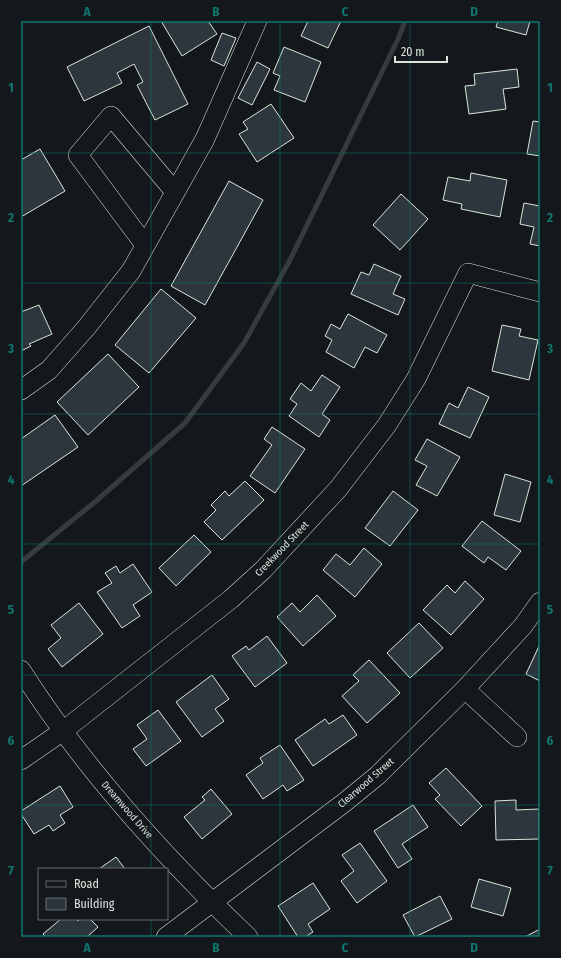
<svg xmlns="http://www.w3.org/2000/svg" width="561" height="958" viewBox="0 0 561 958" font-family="'Fira Sans Condensed',sans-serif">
	<rect width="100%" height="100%" fill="#14181c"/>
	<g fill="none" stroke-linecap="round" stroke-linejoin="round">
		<!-- stream -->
		<path stroke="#363b3e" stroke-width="5" d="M21,562L96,501L185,423L244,343L290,260L399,37L405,21"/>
	</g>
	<!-- building -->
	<path fill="#2c363c" stroke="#d8e6dc" d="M161,21H208L217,34L182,56Z
		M308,21H341L328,48L301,36Z
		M498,21H530L526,35L496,27Z
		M149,26L188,104L155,120L137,85L143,82L134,64L117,73L122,83L84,101L67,67Z
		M222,33L236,38L224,66L211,60Z
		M284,47L321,62L305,102L274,90L280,76L273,73Z
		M257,62L270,69L252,105L238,98Z
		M517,69L519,87L503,89L506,109L469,114L465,86L475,85L474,74Z
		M271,104L294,138L257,162L239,134L248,129L243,122Z
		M533,121L540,122V156L527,154Z
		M40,149L65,191L21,217V160Z
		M471,173L507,180L500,217L461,209L462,204L443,200L448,177L470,181Z
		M229,181L263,200L205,305L171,286Z
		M401,194L428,219L400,250L373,225Z
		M524,203L540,206V246L530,244L534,227L520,224Z
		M374,264L401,276L393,294L405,299L398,315L351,294L361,272L369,275Z
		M161,289L196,318L149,373L115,345Z
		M39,305L52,334L29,344L31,346L21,351V312Z
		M348,314L387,335L377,353L365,347L354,368L326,352L332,340L325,336L331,324L340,329Z
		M502,325L521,329L519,336L538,340L529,380L492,371Z
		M108,354L139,387L88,435L57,402Z
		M322,375L340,387L322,414L330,420L319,437L289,416L297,404L290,399L301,383L311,391Z
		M468,387L489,397L470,438L439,424L449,403L458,408Z
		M55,415L78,447L21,486V439Z
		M272,427L305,449L275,493L250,476L272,445L264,439Z
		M427,439L460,457L437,496L416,485L427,466L415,460Z
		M505,474L531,482L520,522L494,515Z
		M245,481L264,500L222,540L204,522L216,510L211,505L225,491L229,496Z
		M393,491L418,510L390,546L365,528Z
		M482,521L521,551L506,570L488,557L484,563L462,546Z
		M194,535L211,552L176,586L159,568Z
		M364,548L382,564L355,597L323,570L336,554L350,565Z
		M133,564L152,592L133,605L140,616L122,628L97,592L112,583L105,573L116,566L120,573Z
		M465,581L484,599L451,635L423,610L447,585L455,593Z
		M317,595L336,616L303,646L277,617L292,603L300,612Z
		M79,603L103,634L62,667L48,649L61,638L51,625Z
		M419,623L443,648L410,678L387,653Z
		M267,636L287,663L255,687L232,656L246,646L249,650Z
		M540,644V681L526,674Z
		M369,660L400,693L367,723L342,696L359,681L353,675Z
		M212,675L229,699L215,709L224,721L202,737L176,702Z
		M158,710L181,741L146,766L133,749L147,739L137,725Z
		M343,715L357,735L313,766L295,740L325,719L329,724Z
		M280,745L304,780L287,791L283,785L263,799L246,775L263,763L260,758Z
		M446,768L482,806L461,826L435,799L440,795L429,783Z
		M60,786L73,807L60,815L65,823L53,831L49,825L34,834L21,814V811Z
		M211,789L232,814L202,839L184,817L205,800L202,797Z
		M516,800V810L539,809V839L496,840L495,801Z
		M413,805L428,827L402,844L412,859L398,868L374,831Z
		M360,843L387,881L357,903L341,881L354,871L342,855Z
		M116,857L125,869H99Z
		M479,879L511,888L503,916L471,907Z
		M313,883L330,909L308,924L313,932L305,937H298L278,906Z
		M440,896L452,919L415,937L403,915Z
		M61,919H77L78,921L80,919H90L98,927L87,937H46L43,934Z
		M540,929V937H525Z"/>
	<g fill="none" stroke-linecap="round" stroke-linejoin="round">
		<!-- minor casing -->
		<g stroke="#d8e6dc" stroke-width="20">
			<path id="minor" d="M145,245L78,155L111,116L175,192
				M21,390L49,370L86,328L131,271L205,139L257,21
				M21,670C84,769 164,857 248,937
				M465,689L517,737
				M21,760L63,731L231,599L263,570L338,489L387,425L416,379L468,273L540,292
				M166,937L345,802L378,775L465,689L523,626L540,602"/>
		</g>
		<!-- minor -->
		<use href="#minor" stroke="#14181c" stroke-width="19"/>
	</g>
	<!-- grid -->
	<path fill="none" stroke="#0f766e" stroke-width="1" stroke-opacity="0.55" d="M151,21V869M280,21V937M410,21V937M21,153H540M21,283H540M21,414H540M21,544H540M21,675H540M21,805H540M151,919V937"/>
	<g text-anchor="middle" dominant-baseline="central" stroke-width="3" stroke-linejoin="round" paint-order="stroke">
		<!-- street labels -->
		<g font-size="10" fill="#d8e6dc" stroke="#14181c">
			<text transform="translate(282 549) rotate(-46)">Creekwood Street</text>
			<text transform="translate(366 783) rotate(-41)">Clearwood Street</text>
			<text transform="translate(127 810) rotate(49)">Dreamwood Drive</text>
		</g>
	</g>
	<!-- border -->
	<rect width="561" height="958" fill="none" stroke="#14181c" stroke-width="44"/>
	<!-- legend -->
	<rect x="38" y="868" width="130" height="52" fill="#14181c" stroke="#626a69"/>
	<rect x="46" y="881" width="20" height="6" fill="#14181c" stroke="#626a69"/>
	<text x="74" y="888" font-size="12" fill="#d8e6dc">Road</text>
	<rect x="46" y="898" width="20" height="12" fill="#2c363c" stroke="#626a69"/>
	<text x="74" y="908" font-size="12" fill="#d8e6dc">Building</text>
	<!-- scale -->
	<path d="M395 56v6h52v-6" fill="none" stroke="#d8e6dc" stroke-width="2"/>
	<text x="401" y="56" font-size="12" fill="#d8e6dc" stroke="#14181c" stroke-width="3" paint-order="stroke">20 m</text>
	<rect x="22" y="22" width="517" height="914" fill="none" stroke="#0f766e" stroke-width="1.5"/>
	<g font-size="13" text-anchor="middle" font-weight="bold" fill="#0f766e">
		<text x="87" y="16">A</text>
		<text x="216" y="16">B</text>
		<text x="345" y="16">C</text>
		<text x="474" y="16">D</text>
		<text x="11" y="92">1</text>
		<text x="550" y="92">1</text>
		<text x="11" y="222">2</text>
		<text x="550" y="222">2</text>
		<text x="11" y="353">3</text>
		<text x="550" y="353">3</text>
		<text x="11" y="484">4</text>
		<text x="550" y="484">4</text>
		<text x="11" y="614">5</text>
		<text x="550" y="614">5</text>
		<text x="11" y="745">6</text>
		<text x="550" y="745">6</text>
		<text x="11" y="875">7</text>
		<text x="550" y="875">7</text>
		<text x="87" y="952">A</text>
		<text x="216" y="952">B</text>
		<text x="345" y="952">C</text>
		<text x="474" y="952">D</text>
	</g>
</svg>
